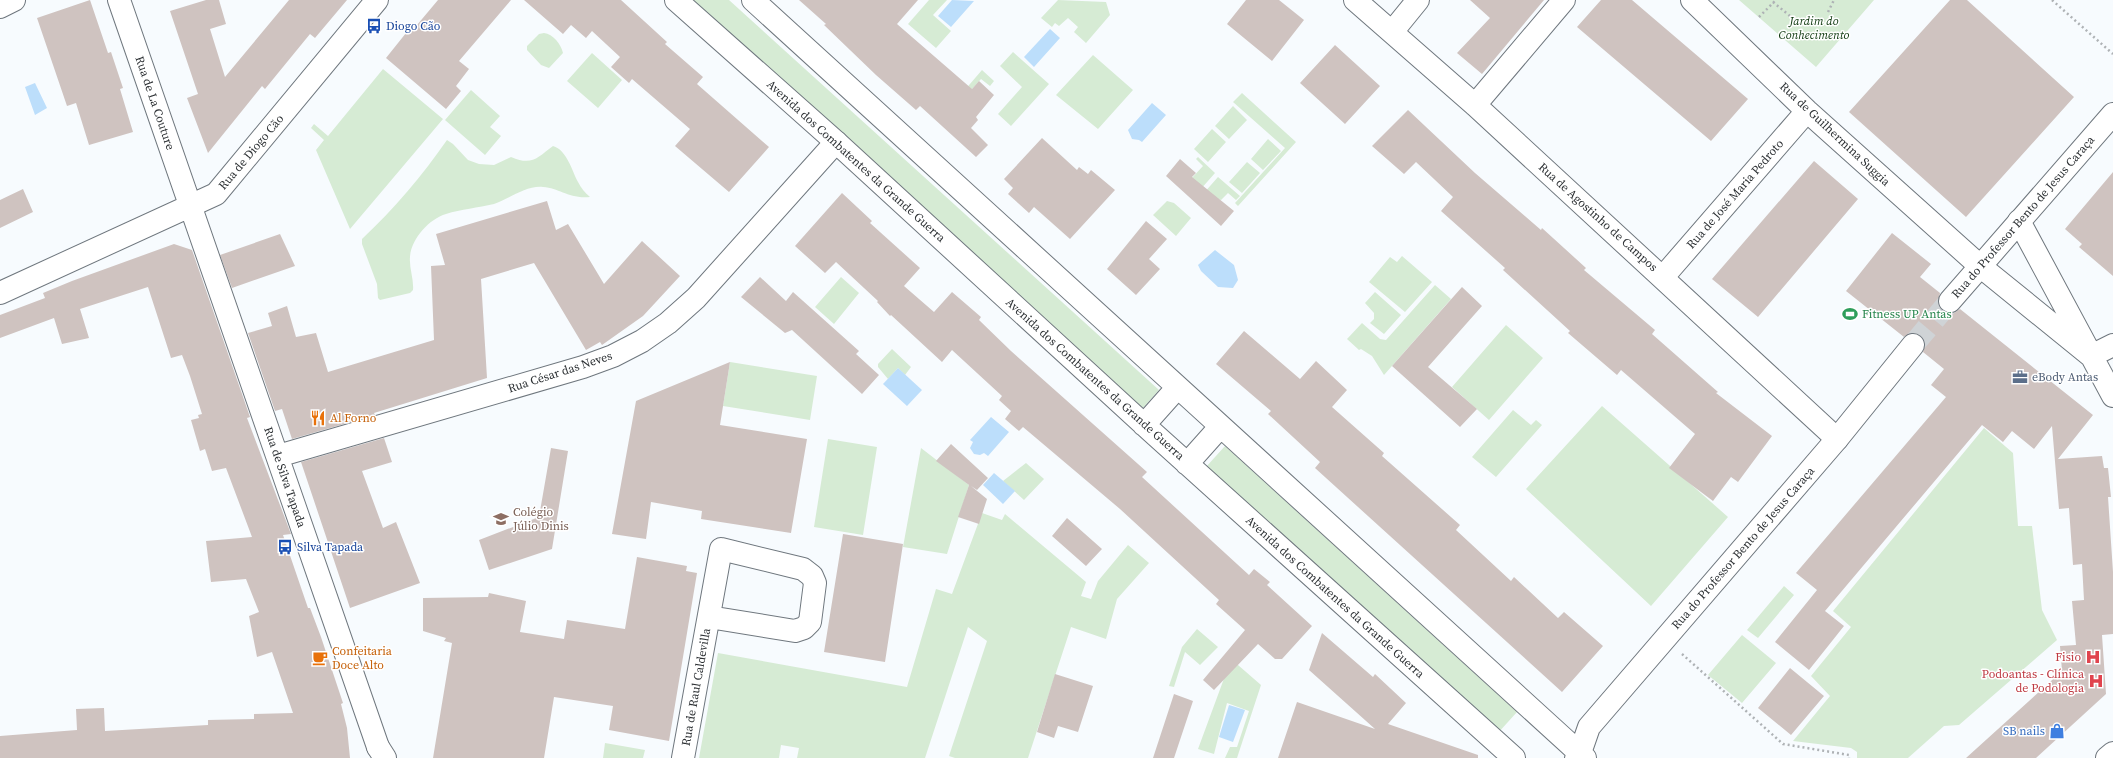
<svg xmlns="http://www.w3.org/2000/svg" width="2113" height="758" viewBox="0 0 2113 758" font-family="'Source Serif 4',serif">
	<rect width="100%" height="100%" fill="#f7fbfe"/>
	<!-- green -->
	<path fill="#d6ebd4" d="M691,0H729L1159,390L1142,409Z
		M929,0H947L933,15L951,31L936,48L908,24Z
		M1058,0L1106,2L1110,15L1086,43L1074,32L1078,27L1068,18L1059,26L1055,23L1052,27L1041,18Z
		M1739,0H1874L1816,67Z
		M544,33C553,34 561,44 563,53L549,68L541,65L527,50V46L539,34Z
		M1013,52L1049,84L1011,126L998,114L1022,87L1000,66Z
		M592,53L622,80L598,108L567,81Z
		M1093,55L1133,90L1098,129L1056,95Z
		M383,69L443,119L350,229L316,150L324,140L311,128L314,124L328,136Z
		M982,70L994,81L990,86L981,79L954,109L951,106Z
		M471,90L500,116L490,127L501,136L485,155L445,120Z
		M1242,93L1296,142L1238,206L1235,203L1285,148L1233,102Z
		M1233,106L1247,120L1229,139L1215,126Z
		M1212,129L1226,142L1208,162L1194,149Z
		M1268,139L1281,151L1263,170L1251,159Z
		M447,140L453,144L468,160L479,164L494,165L511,157C532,166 537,158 553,146C567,150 572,171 578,182C581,188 585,193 590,197C568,199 560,188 543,187C527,185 509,199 494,204C478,208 461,209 446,214C429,219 411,239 410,257C409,268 414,279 413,290L410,293L380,300L378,298L377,284L362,244V239C394,209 422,176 447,140Z
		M1198,157L1215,173L1200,190L1190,180L1203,166L1196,159Z
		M1247,162L1260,173L1242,193L1229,182Z
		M1218,177L1240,196L1236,200L1228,193L1221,200L1203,194Z
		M1167,201L1174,203L1191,218L1176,236L1153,215Z
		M1402,256L1432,282L1405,312L1369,282L1390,257L1397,262Z
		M841,277L859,293L834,324L815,307Z
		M1435,285L1451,299L1384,375L1372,356L1361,349L1359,350L1347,339L1362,323L1380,339L1386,340Z
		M1375,292L1401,315L1384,334L1370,323L1374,319V313L1365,303Z
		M1506,325L1543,358L1489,420L1452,387Z
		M892,349L911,367L905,375L898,368L888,379L878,367V364Z
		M730,362L817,376L810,420L723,406Z
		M1602,406L1728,517L1651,606L1526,489Z
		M1513,410L1531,425L1536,420L1542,425L1496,477L1472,457Z
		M1984,428L2013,453L2018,526H2032L2042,610L2057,640L1959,725L1944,726L1908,758H1857V752L1851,748L1793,741L1830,696L1811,676L1851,627L1833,611Z
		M828,439L877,447L863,535L814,527Z
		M1225,446L1517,712L1498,733L1206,467Z
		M921,448L969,485L947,554L903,547Z
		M1026,463L1044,479L1024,500L1003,481Z
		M982,513L1002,520L1005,514L1086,582L1081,596L1091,599L1098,581L1128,545L1149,563L1117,599L1106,639L1071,627L1028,758H955L949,756L987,641L968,627L925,758H797L799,748L781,745L779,758H699L718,653L907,687L936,589L952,594Z
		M1784,586L1794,595L1758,638L1747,630Z
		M1197,629L1218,647L1200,665L1185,652L1174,687L1169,686L1182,647Z
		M1742,635L1776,663L1742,703L1708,675Z
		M1229,665H1238L1261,685L1237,758H1225L1230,747H1237L1249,711L1227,703L1214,754L1198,749Z
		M605,743L645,750L643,758H603Z"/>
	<!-- water -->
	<path fill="#bcdefb" d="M952,0L974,1L951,27L938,16Z
		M1050,29L1060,38L1034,67L1024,57Z
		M35,83L47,108L35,115L25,87Z
		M1152,103L1166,115L1142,142L1139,140L1132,139L1128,130Z
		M1215,250L1234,265L1238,280L1233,288L1218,287L1201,271L1198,265Z
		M898,368L922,390L907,406L883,384Z
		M991,417L1009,432L988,456L984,453L980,455L974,454L970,448L973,442L970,440Z
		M994,473L1015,491L1003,504L983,485Z
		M1229,705L1245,710L1233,742L1219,737Z"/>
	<!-- building -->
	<path fill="#cfc3c0" d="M90,0L108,53L111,52L123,88L120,89L133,132L89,145L76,103L67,106L37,18Z
		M206,0H219L226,24L210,29L225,77L289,0H347L315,38L310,34L265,89L262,86L208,153L187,98L198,94L170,11Z
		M438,0H511L459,61L469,69L456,86L461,91L446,109L386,58L414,23L417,25Z
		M524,0H621L667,42L665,44L703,77L697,84L769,147L729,192L675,146L690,129L632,79L629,83L611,67L620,57L592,31L586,38L571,25L563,34Z
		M799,0H918L897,24L972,89L979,81L994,95L976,117L978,120L971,128L988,145L976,157L920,106L916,110L876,75L824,25L826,24Z
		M1246,0H1279L1304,20L1272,61L1227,24Z
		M1470,0H1544L1482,74L1457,53L1490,18Z
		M1601,0H1632L1748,99L1711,141L1577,27Z
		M1950,0H1967L2074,97L1966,217L1849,112Z
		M1335,45L1380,86L1345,124L1300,83Z
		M1408,110L1475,173L1541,230L1542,228L1586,268L1584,270L1655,330L1652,334L1718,392L1716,393L1772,436L1738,482L1731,477L1713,501L1669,468L1695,434L1621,370L1617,375L1568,333L1570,331L1503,270L1505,268L1441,211L1453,197L1416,162L1404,174L1372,146Z
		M1042,138L1077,170L1079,167L1088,174L1091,170L1115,190L1070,239L1034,207L1029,213L1008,194L1013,188L1004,179Z
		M1180,159L1196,173L1192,177L1234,211L1221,226L1166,176Z
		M1814,161L1858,199L1758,317L1712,279Z
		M2113,172V276L2079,247L2082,244L2065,229Z
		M23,189L33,212L0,228V200Z
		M842,193L872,221L870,223L920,268L904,286L934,312L952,292L981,317L979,320L1011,351L1147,472L1142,477L1249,575L1254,569L1270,582L1267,585L1312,626L1282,659H1275L1258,644L1214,690L1203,680L1245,630L1216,604L1219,600L1120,509L1023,427L1019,431L1005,419L1011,411L999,400L1002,396L952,350L942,362L891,315L890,316L877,302L878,301L836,262L825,273L795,246Z
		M547,201L556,230L568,224L604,284L642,241L680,276L643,316L602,345L600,342L586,350L534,263L481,279L487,378L374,413L375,415L292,439L282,409L275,411L248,333L272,326L268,313L287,306L296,337L316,333L328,372L434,340L431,266L445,265L436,234Z
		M1146,221L1167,239L1149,259L1160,269L1136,295L1107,269Z
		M1892,233L1931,264L1920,277L1940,293L1938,305L1942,310L1948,313H1954L1960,309L2093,415L2058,459L2102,456L2104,468H2108L2111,497H2108L2113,572V634L2102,635L2106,694L2036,758H1966L2062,671L2060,646L2076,645L2072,601L2084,600L2082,564L2073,565L2069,508L2059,509L2052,426L2034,449L2012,431L2003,442L1982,425L1825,611L1844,626L1809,670L1775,642L1817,590L1796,573L1946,397L1931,385L1944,369L1923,352L1925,341L1921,336L1915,333H1909L1904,337L1846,291Z
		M280,234L295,266L232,288L220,255Z
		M174,244L192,250L250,417L247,418L291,534L283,535L308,608H310L321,637L343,703L341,704L347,728L350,758H0V736L77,730L76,709L104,708L105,731L208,725V720L254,719V714L293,713L272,652L257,657L249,616L259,612L246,579L211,582L206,541L252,537L226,468L212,471L205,449L200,451L191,420L199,418L198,415L202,414L190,376L182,355L171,358L148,287L80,309L89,338L62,344L54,318L0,338V315L45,298L43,293L72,281Z
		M760,277L786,301L793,292L859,351L856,354L879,375L862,394L792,330L785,333L741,297Z
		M1462,287L1482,306L1428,367L1477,409L1460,427L1392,366Z
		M1244,331L1300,379L1316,361L1347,390L1332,407L1384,453L1382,456L1460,525L1456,530L1511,581L1514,577L1558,618L1564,612L1603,646L1562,692L1315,468L1320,462L1268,414L1271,411L1216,364Z
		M730,362L720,425L807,439L791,533L701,519L702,511L651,502L646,539L612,534L636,401Z
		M384,438L392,462L362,471L383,528L396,522L420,583L350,608L301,462Z
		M951,444L988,478L977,490L971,486L987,499L979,524L958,517L969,485L936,461Z
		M551,448L568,451L552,549L489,570L479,540L539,517Z
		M1067,518L1102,549L1086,566L1052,536Z
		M843,534L903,544L885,662L824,652Z
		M637,557L687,566L686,571L697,573L669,741L609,730L613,706L554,697L544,758H433L452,643L444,641L446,638L423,631V598L488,597L489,593L526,601L520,632L564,639L567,620L625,629Z
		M1322,633L1373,677L1375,674L1406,703L1388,724L1478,755V758H1278L1297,702L1375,729L1309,670Z
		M1790,668L1824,696L1791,735L1758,708Z
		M1055,674L1093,686L1078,732L1058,726L1054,738L1037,732Z
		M1174,694L1193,701L1174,758H1153Z"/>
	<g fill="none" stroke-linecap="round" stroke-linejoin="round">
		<!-- secondary-tunnel -->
		<path stroke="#cfd3d6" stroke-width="22" stroke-dasharray="22 11" stroke-linecap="butt" d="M1913,345L1950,301"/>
		<!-- street casing -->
		<g stroke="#6f777e" stroke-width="24">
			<path id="street" d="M119,0L378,747
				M1355,0L1475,105L1837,439
				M1692,0L1807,111L1980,266L2091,356
				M0,7L14,0
				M1392,32L1418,0
				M1475,105L1564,0
				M2019,221L2113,396
				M1663,277L1807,111
				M0,293L216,194L377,0
				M2091,356L2113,345
				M278,456L583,367L613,356L642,341L668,323L696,298L836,142
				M683,758L721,549L803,569L812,576L815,583L810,622L804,628L795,631L709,617"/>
		</g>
		<!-- secondary casing -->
		<g stroke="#6f777e" stroke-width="24">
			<path id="secondary" d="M676,0L836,142L1152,432L1514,758
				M753,0L1585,758
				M1950,301L2113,114
				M1144,425L1177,388
				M1187,464L1220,427
				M378,747L385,758
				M1576,758L1580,753L1589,727L1837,439L1913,345
				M2107,758L2113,753"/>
		</g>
		<!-- path -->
		<path stroke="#aeb2b5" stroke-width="2.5" stroke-dasharray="2 3" stroke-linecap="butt" d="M2052,0L2113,54
			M1773,2L1790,16
			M1828,12L1834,0
			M1759,17L1776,0
			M1682,654L1783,744L1849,755V758"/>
		<!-- street -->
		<use href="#street" stroke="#fff" stroke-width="22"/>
		<!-- secondary -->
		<use href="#secondary" stroke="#fff" stroke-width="22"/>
	</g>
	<!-- icons -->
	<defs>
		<g id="bus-bare" transform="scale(1.2)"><path d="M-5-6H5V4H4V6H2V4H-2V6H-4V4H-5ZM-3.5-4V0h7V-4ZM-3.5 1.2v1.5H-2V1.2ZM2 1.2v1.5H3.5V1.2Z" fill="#1a4fb4" stroke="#fff" stroke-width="2.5" paint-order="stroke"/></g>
		<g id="stadium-bare" transform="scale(1.2)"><path d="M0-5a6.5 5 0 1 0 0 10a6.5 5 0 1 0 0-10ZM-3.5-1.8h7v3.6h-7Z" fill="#2e9e5b" stroke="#fff" stroke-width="2.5" paint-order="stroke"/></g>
		<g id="office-bare" transform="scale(1.2)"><path d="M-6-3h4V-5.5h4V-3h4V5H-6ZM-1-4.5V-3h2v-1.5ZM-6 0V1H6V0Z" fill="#5c6f8a" stroke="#fff" stroke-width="2.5" paint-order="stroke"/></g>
		<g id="restaurant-bare" transform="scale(1.2)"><path d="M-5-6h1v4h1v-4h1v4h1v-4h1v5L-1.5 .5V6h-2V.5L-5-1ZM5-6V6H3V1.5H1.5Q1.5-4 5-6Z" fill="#e8710a" stroke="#fff" stroke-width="2.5" paint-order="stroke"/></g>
		<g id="university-bare" transform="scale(1.2)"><path d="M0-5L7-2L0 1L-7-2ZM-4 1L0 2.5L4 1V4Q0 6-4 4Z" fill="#8d6e63" stroke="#fff" stroke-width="2.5" paint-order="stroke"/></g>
		<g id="hospital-bare" transform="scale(1.2)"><path d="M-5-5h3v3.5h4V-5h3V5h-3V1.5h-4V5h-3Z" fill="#e0444e" stroke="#fff" stroke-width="2.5" paint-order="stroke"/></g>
		<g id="cafe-bare" transform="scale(1.2)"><path d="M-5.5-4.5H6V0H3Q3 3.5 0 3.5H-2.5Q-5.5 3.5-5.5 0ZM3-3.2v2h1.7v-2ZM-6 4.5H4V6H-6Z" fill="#e8710a" stroke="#fff" stroke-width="2.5" paint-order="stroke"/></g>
		<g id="shop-bare" transform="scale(1.2)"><path d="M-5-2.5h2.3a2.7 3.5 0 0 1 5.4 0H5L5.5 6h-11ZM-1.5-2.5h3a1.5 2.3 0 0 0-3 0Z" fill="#3f7fe0" stroke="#fff" stroke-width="2.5" paint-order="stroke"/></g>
	</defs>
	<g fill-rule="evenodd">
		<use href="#bus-bare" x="374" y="26"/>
		<use href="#stadium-bare" x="1850" y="314"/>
		<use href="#office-bare" x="2020" y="377"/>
		<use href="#restaurant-bare" x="318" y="418"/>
		<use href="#university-bare" x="501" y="519"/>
		<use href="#bus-bare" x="285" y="547"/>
		<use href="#hospital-bare" x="2093" y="657"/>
		<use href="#cafe-bare" x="320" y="658"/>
		<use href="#hospital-bare" x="2096" y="681"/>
		<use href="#shop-bare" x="2057" y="731"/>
	</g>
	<g text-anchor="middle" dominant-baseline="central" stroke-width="3" stroke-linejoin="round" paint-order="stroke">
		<!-- park labels -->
		<g font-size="12" font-style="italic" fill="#0a350a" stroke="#fff">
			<text x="1814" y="21">Jardim do<tspan x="1814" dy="14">Conhecimento</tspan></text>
		</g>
		<!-- transit labels -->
		<g font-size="12" fill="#164399" stroke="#fff" text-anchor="start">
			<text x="386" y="26">Diogo Cão</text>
			<text x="297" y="547">Silva Tapada</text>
		</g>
		<!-- street labels -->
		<g font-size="12" fill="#2d3134" stroke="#fff">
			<text transform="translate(155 103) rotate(71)">Rua de La Couture</text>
			<text transform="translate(1835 134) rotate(43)">Rua de Guilhermina Suggia</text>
			<text transform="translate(251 152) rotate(-50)">Rua de Diogo Cão</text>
			<text transform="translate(856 161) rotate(42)">Avenida dos Combatentes da Grande Guerra</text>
			<text transform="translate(1735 194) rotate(-49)">Rua de José Maria Pedroto</text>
			<text transform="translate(1598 217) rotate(42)">Rua de Agostinho de Campos</text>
			<text transform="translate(2023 217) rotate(-49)">Rua do Professor Bento de Jesus Caraça</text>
			<text transform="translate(560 372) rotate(-18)">Rua César das Neves</text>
			<text transform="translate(1095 379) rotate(42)">Avenida dos Combatentes da Grande Guerra</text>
			<text transform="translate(285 477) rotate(71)">Rua de Silva Tapada</text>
			<text transform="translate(1743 548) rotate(-49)">Rua do Professor Bento de Jesus Caraça</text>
			<text transform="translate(1335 597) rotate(42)">Avenida dos Combatentes da Grande Guerra</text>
			<text transform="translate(696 687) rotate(-80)">Rua de Raul Caldevilla</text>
		</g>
		<!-- leisure labels -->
		<g font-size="12" fill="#27864d" stroke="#fff" text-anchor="start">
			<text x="1862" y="314">Fitness UP Antas</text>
		</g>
		<!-- service labels -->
		<g font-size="12" fill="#4e5e75" stroke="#fff" text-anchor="start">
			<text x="2032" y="377">eBody Antas</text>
		</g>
		<!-- food labels -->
		<g font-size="12" fill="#c56008" stroke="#fff" text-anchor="start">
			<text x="330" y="418">Al Forno</text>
			<text x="332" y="651">Confeitaria<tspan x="332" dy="14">Doce Alto</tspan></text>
		</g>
		<!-- education labels -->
		<g font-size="12" fill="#785e54" stroke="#fff" text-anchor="start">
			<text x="513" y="512">Colégio<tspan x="513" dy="14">Júlio Dinis</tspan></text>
		</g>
		<!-- health labels -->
		<g font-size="12" fill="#be3a42" stroke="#fff" text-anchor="end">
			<text x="2081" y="657">Fisio</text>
			<text x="2084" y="674">Podoantas - Clínica<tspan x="2084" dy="14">de Podologia</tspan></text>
		</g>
		<!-- shop labels -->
		<g font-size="12" fill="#366cbe" stroke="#fff" text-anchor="end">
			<text x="2045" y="731">SB nails</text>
		</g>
	</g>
</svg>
